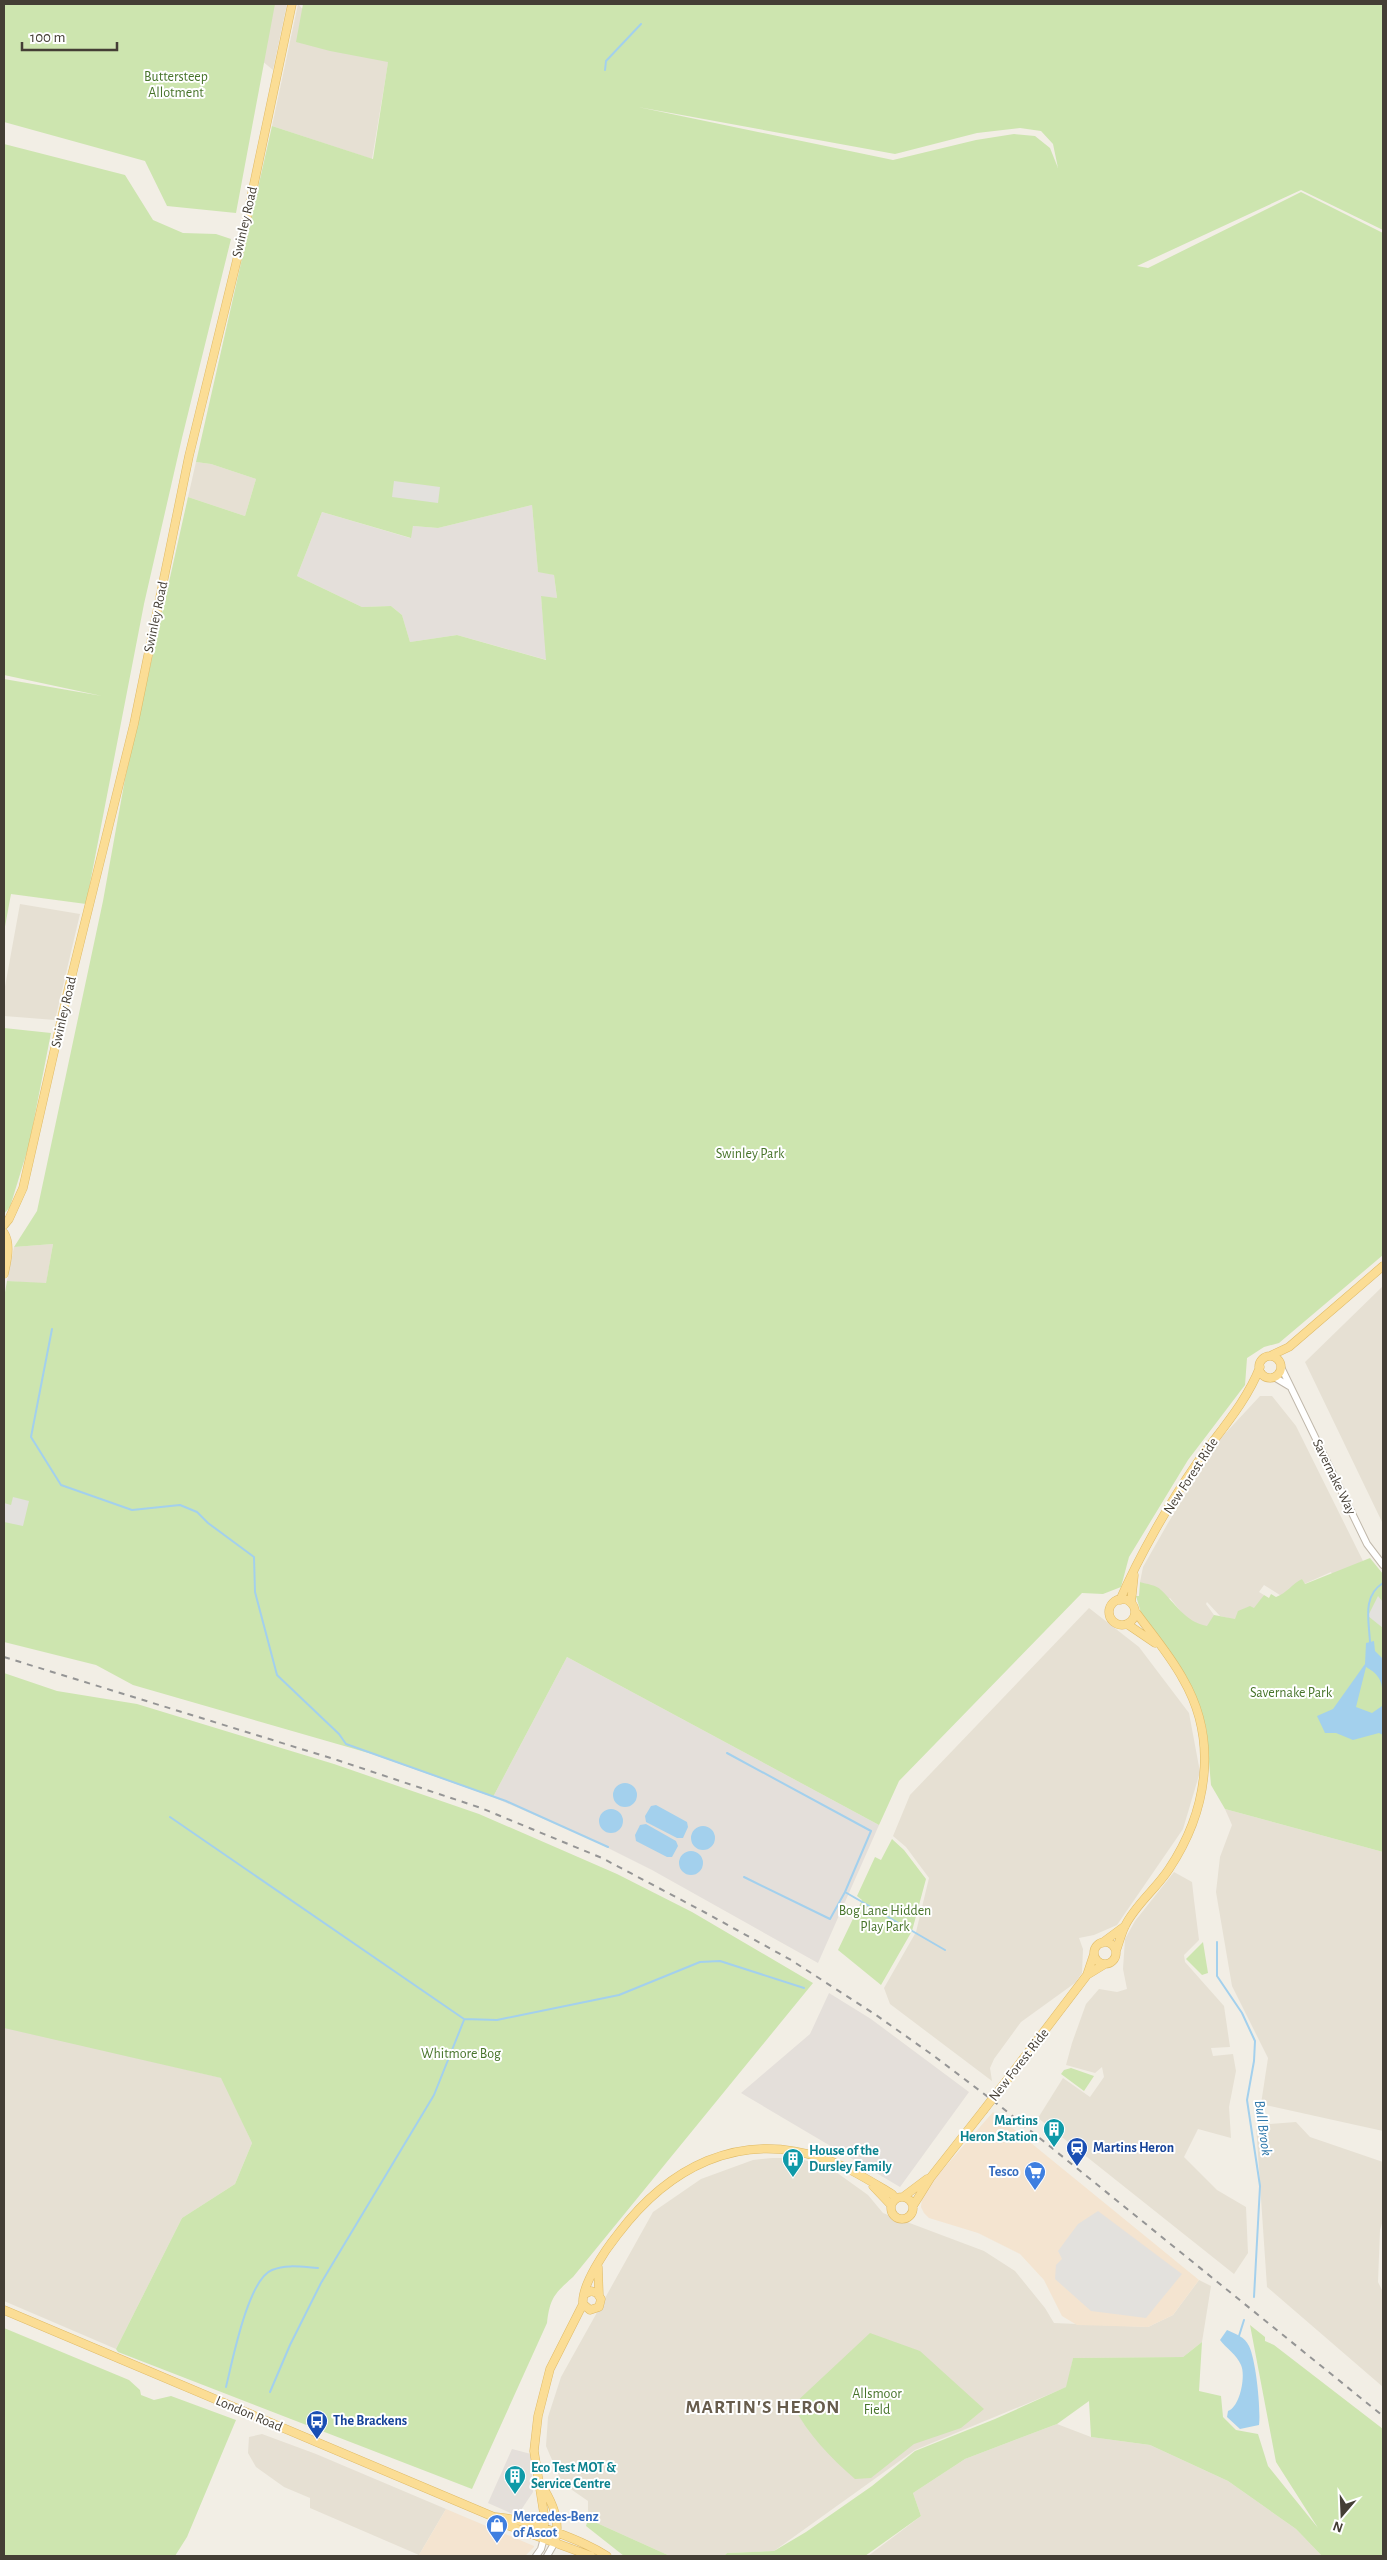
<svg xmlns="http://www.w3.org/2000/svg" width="1387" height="2560" viewBox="0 0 1387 2560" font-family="'Alegreya Sans',sans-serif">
	<rect width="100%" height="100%" fill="#f2eee5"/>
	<!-- residential -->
	<path fill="#e6e0d3" d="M194,4H287L273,70Z
		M298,4L341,51L389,57L372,159L272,126Z
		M196,462L211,464L256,479L245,516L188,497Z
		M20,904L80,914L55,1020L4,1016V992Z
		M53,1244L46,1284L7,1281L14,1247Z
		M1383,1286V1524L1305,1362Z
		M1260,1396H1272L1296,1426L1363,1561L1333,1576L1331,1572L1304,1584L1302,1579L1283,1597L1264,1585L1259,1592L1264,1595L1255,1609L1250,1607L1236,1620L1220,1616L1207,1602L1206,1604L1214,1615L1213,1627L1194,1628L1170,1598L1168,1599L1140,1582L1143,1567L1168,1523L1220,1439Z
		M1089,1608L1139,1647L1189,1713L1200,1772L1183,1829L1117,1925L1094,1935L1079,1938L1083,1949L1082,1973L1075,1983L1021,2022L994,2059L990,2068L992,2081L890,2004L884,1988L916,1932L929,1878L906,1847L893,1836L910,1795Z
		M1225,1809L1383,1852V2131L1261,2104L1268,2058L1232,1986L1216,1892L1220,1857L1232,1825Z
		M1174,1872L1192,1882L1194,1900L1199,1940L1184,1955L1185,1962L1224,2006L1230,2047L1211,2048L1213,2056L1233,2054L1236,2071L1229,2107L1231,2138L1198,2129L1184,2157L1217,2190L1246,2207L1248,2253L1234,2274L1038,2118L1063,2078L1090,2097L1104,2077L1102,2067L1095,2073L1066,2065L1072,2043L1086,2004L1099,1989L1117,1992L1127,1989L1123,1969L1125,1939L1135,1921Z
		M6,2027L222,2078L252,2143L235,2184L182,2218L116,2349L4,2301V2028Z
		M1296,2122L1310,2137L1383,2162V2220L1380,2230L1378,2282L1383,2292V2387L1267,2287L1256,2125Z
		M772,2158H797L829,2167L868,2195L883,2213L984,2251L1015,2271L1045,2308L1054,2323L1148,2327L1173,2315L1199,2280L1211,2286L1202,2342L1183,2357L1073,2358L1067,2387L915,2450L774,2551L727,2553L724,2556H670L588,2519V2501L562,2483L546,2446L548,2417L561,2377L653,2212L701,2179L753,2160Z
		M1057,2424L1091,2437L1150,2445L1228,2481L1296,2529L1322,2556H868L921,2516L913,2493L965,2459Z
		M262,2434L316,2454L446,2509L419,2555L310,2508V2498L284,2487L256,2467L248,2453L249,2437Z"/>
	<!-- commercial -->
	<path fill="#f4e4d0" d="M993,2112L1199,2280L1173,2315L1148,2327L1077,2325L1062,2316L1044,2280L1020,2254L978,2233L929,2218L924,2213L921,2207L922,2198L931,2183Z
		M446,2509L534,2546V2547L525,2556L419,2555Z"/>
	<!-- industrial -->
	<path fill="#e4dfda" d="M532,505L538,571L554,575L557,598L541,597L547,660L457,635L410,642L402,615L391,606L362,607L297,576L322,512L410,538L413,526L438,528Z
		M567,1657L879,1825L818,1963L652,1870L592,1840L493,1797Z
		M829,1993L871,2019L969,2092L900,2187L741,2093L810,2034Z
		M512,2449L531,2454L533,2492L517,2516L488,2503Z"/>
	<!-- green -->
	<path fill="#cde5af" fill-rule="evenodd" d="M4,4H275L236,213L167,206L145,161L4,122Z
		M303,4H1383V230L1301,190L1137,266L1148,268L1301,192L1383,233V1255L1279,1343L1264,1347L1247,1358L1245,1385L1188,1460L1129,1557L1121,1587L1103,1594L1082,1593L899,1781L879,1825L567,1657L493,1797L372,1754L133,1685L96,1665L4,1642V1298L7,1281L46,1283L53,1244L14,1247L37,1211L103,901L125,779L188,497L245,516L256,479L211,464L196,462L272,126L373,159L388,62L330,51L296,42ZM638,107L895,154L977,133L1020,128L1041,131L1053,144L1058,168L1050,148L1035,136L1014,134L976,140L893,160ZM532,505L538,572L554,575L557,598L541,596L546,660L457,635L410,642L402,615L391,606L362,607L297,576L322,512L411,538L413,526L438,528Z
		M4,144L125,175L153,220L183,233L216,234L231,239L182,438L144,604L86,904L11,894L4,932V679L102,696L4,675Z
		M4,1028L51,1033L29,1145L10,1207L4,1214Z
		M1370,1558L1383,1574V1852L1225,1809L1211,1785L1206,1727L1179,1664L1142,1616L1136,1596H1139L1140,1582C1146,1584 1157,1585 1161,1590C1174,1602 1185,1622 1207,1626L1214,1615L1235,1619L1238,1611L1250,1606L1254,1608L1264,1595L1269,1598L1271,1594L1276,1597C1287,1593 1292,1584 1302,1579L1305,1584Z
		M4,1673L57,1691L137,1704L334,1764L479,1814L617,1874L692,1912L813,1983L573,2277C554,2294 550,2298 547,2323L472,2489L118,2352L116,2349L182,2218L235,2184L252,2143L221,2078L4,2028Z
		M892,1839L904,1850L926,1879L912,1931L881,1985L838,1950L862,1900L857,1896L875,1857L881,1860Z
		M1203,1942L1208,1973L1202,1975L1186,1959Z
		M1071,2068L1094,2076L1084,2091L1061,2074L1064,2070Z
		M1250,2325L1265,2337V2341L1274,2345L1383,2429V2556H1322L1296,2529L1228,2481L1150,2445L1091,2437L1089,2401L1057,2424L965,2459L913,2493L921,2516L865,2556H724L727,2553L774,2551L806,2532L872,2486L915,2451L995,2419L1066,2387L1073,2358L1183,2357L1202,2342L1199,2391L1221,2396L1223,2417L1236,2430L1258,2434L1268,2466L1318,2528L1276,2462Z
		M4,2328L129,2380L140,2390L141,2395L154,2400L171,2396L236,2420L187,2537L175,2556H4Z
		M870,2333L920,2351L984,2409L961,2428L914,2444L871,2478L855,2479C830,2457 808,2435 793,2405Z
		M588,2519L670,2556H624L586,2526Z"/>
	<!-- parking -->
	<path fill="#e3e1dd" d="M394,481L440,487L438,503L392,497Z
		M13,1497L29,1501L23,1526L4,1522V1503L11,1505Z
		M1378,1596L1383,1602V1628L1368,1616Z
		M1098,2211L1182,2274L1146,2318L1091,2311L1055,2279L1056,2265L1062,2259L1058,2251L1078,2224Z"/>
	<!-- water -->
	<path fill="#a3d0ed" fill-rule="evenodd" d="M1374,1641L1375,1651L1383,1659V1735L1379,1733L1353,1740L1336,1733H1325L1317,1716L1333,1709L1365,1664L1366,1643ZM1366,1667C1384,1677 1383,1687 1382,1706L1372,1713L1356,1707Z
		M613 1795a12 12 0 1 1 24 0a12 12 0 1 1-24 0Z
		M656,1805L687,1822L688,1827L683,1838H677L646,1822L645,1816L651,1806Z
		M599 1821a12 12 0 1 1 24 0a12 12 0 1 1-24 0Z
		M646,1824L676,1841L678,1846L672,1857H667L636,1841L635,1835L640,1825Z
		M691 1838a12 12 0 1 1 24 0a12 12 0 1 1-24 0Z
		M679 1863a12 12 0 1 1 24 0a12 12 0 1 1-24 0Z
		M1227,2330C1236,2334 1245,2337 1249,2346C1256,2360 1261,2410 1259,2425L1240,2429L1227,2417L1228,2411C1240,2407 1246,2376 1241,2365C1237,2355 1226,2348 1220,2340Z"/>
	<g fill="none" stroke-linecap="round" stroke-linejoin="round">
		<!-- stream -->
		<path stroke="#a3d0ed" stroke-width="2" d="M605,70L606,61L641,24
			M52,1329L31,1437L61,1485L132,1510L180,1505L197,1512L208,1523L254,1557L255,1592L277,1675L339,1734L346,1744L506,1801L608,1847
			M1370,1642C1369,1621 1362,1596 1383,1583
			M727,1753L871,1831L845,1892
			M170,1817L464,2019L497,2020L619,1995L700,1962L720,1961L804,1988
			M744,1877L830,1919L845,1892L945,1950
			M1217,1942V1976L1242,2013L1255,2041L1254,2061L1247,2100L1260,2186L1254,2297
			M1239,2336L1244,2320
			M226,2387C232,2363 248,2279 272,2270C287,2264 302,2267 318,2268
			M270,2392L290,2345L321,2283L434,2095L464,2020"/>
		<!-- minor casing -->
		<g stroke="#c0b8ab" stroke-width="8">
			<path id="minor" d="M1281,1367L1367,1544L1383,1565
				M1274,1377L1289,1386
				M536,2556L541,2549L544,2538
				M547,2556L555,2542"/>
		</g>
		<!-- major casing -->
		<g stroke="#dfba66" stroke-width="9">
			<path id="major" d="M4,1225L9,1219L23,1188L67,995L134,724L189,456L244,231L292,4
				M4,1233C11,1244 7,1261 4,1274
				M1270,1356L1289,1347L1383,1266
				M1259 1367a11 11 0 1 1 22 0a11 11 0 1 1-22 0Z
				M1109 1612a13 13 0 1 1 26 0a13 13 0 1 1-26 0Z
				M1120,1600C1139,1556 1170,1502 1197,1463C1219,1432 1246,1403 1260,1367
				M1131,1603L1134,1575
				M1127,1624L1155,1643
				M1094 1953a11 11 0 1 1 22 0a11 11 0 1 1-22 0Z
				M1102,1943L1125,1926
				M1116,1951C1119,1943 1121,1934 1125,1926C1135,1905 1156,1889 1169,1869C1207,1812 1219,1741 1183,1679C1170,1655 1151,1633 1135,1611
				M1087,1975L1105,1964
				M1007,2080L1087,1975L1094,1954
				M873,2186L891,2205
				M891 2208a11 11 0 1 1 22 0a11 11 0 1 1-22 0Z
				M903,2197L927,2179
				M913,2206L931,2177L983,2111
				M598,2267L599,2295
				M585,2294L591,2291L597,2293L601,2299L599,2307L590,2310L583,2304C581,2285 606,2249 618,2234C668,2168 738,2130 822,2158C847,2166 870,2181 892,2194L896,2199
				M4,2310L494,2517L504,2524L591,2556
				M540,2483C551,2499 560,2518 556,2537
				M496,2517C526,2519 582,2540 607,2556
				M544,2538V2514L534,2451L538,2416L550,2369L583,2304"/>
		</g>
		<!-- minor -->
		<use href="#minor" stroke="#fff" stroke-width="6"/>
		<!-- major -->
		<use href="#major" stroke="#fbdd95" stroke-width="8"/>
		<!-- rail -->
		<path stroke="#959595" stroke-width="2" stroke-dasharray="6 6" stroke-linecap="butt" d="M4,1657L337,1760L481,1808L602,1858L706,1913L791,1960L876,2015L934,2056L1000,2106L1383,2416"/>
		<!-- major-bridge casing -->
		<g stroke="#dfba66" stroke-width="9" stroke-linecap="butt">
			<path id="major-bridge" d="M983,2111L1007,2080"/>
		</g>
		<!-- major-bridge -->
		<use href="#major-bridge" stroke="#fbdd95" stroke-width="8"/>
	</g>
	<!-- icons -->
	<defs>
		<g id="building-pin" transform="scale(1.125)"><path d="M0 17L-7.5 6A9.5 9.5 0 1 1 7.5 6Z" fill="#0f9aa8" stroke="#fff"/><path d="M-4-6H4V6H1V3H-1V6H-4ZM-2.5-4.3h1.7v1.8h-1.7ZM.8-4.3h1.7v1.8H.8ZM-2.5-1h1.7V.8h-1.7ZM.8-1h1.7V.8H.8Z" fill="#fff"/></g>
		<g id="station-pin" transform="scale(1.125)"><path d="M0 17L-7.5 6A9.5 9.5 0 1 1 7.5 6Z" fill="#1a4fb4" stroke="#fff"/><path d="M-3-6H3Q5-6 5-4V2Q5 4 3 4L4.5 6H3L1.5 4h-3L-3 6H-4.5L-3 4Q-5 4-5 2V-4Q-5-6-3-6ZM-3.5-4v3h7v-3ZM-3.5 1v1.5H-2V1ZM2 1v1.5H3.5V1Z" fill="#fff"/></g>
		<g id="supermarket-pin" transform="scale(1.125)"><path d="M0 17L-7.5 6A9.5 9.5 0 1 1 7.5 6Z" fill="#3f7fe0" stroke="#fff"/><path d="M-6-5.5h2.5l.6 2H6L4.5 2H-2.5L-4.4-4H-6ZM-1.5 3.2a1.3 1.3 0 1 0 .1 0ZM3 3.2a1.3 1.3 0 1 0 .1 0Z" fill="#fff"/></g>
		<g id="bus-pin" transform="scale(1.125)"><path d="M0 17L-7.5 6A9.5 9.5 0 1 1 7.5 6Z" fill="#1a4fb4" stroke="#fff"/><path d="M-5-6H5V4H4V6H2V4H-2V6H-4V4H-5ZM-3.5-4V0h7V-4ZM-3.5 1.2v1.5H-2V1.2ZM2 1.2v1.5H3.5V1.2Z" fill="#fff"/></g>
		<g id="shop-pin" transform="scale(1.125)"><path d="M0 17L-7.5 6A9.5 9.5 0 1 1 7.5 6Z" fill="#3f7fe0" stroke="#fff"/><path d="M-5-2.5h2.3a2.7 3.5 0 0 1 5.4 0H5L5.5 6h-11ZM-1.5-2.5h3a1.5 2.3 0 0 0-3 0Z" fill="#fff"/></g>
	</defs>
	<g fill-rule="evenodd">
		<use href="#building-pin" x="1054" y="2129"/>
		<use href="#station-pin" x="1077" y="2148"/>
		<use href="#building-pin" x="793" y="2159"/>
		<use href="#supermarket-pin" x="1035" y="2172"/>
		<use href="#bus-pin" x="317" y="2421"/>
		<use href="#building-pin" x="515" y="2476"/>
		<use href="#shop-pin" x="497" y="2525"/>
	</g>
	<g text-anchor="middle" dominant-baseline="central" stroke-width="4" stroke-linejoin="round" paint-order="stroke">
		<!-- park labels -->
		<g font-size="14" fill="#47742a" stroke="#fff">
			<text x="176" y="77">Buttersteep<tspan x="176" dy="16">Allotment</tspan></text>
			<text x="750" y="1154">Swinley Park</text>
			<text x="1291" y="1693">Savernake Park</text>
			<text x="885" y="1911">Bog Lane Hidden<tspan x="885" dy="16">Play Park</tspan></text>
			<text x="461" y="2054">Whitmore Bog</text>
			<text x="877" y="2394">Allsmoor<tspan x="877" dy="16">Field</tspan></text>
		</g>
		<!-- street labels -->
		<g font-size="14" fill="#443e35" stroke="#fff">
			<text transform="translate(245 222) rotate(-77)">Swinley Road</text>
			<text transform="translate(156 617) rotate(-78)">Swinley Road</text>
			<text transform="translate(64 1012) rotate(-77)">Swinley Road</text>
			<text transform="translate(1191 1476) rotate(-57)">New Forest Ride</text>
			<text transform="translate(1334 1477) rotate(64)">Savernake Way</text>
			<text transform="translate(1019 2065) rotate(-52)">New Forest Ride</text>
			<text transform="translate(249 2414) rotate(23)">London Road</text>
		</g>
		<!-- culture labels -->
		<g font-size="14" font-weight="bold" fill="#0d838f" stroke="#fff" text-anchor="start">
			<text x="1038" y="2121" text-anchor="end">Martins<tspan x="1038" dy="16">Heron Station</tspan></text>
			<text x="809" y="2151">House of the<tspan x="809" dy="16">Dursley Family</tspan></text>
			<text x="531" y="2468">Eco Test MOT &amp;<tspan x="531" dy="16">Service Centre</tspan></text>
		</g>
		<!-- transit labels -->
		<g font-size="14" font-weight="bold" fill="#164399" stroke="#fff" text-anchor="start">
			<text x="1093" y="2148">Martins Heron</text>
			<text x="333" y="2421">The Brackens</text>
		</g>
		<!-- shop labels -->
		<g font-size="14" font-weight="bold" fill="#366cbe" stroke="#fff" text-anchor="end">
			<text x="1019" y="2172">Tesco</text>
			<text x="513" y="2517" text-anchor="start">Mercedes-Benz<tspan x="513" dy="16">of Ascot</tspan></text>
		</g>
		<!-- water labels -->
		<g font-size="15" font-style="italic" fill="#327aac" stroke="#fff">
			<text transform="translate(1263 2128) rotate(82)">Bull Brook</text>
		</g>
		<!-- district labels -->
		<g font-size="19" font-weight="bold" letter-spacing="1" fill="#675c4c" stroke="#fff">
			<text x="763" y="2407">MARTIN'S HERON</text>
		</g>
	</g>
	<!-- border -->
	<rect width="1387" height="2560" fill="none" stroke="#443e35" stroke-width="10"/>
	<!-- north arrow -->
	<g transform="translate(1342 2515) rotate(199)" stroke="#ffffff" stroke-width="4" paint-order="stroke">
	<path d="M0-4L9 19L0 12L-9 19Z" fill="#443e35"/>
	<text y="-8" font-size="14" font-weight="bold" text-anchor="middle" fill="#443e35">N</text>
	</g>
	<!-- scale -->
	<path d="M22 42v8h95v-8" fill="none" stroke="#443e35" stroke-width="2.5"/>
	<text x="30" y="42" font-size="15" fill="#443e35" stroke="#ffffff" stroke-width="4" paint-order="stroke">100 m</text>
</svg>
